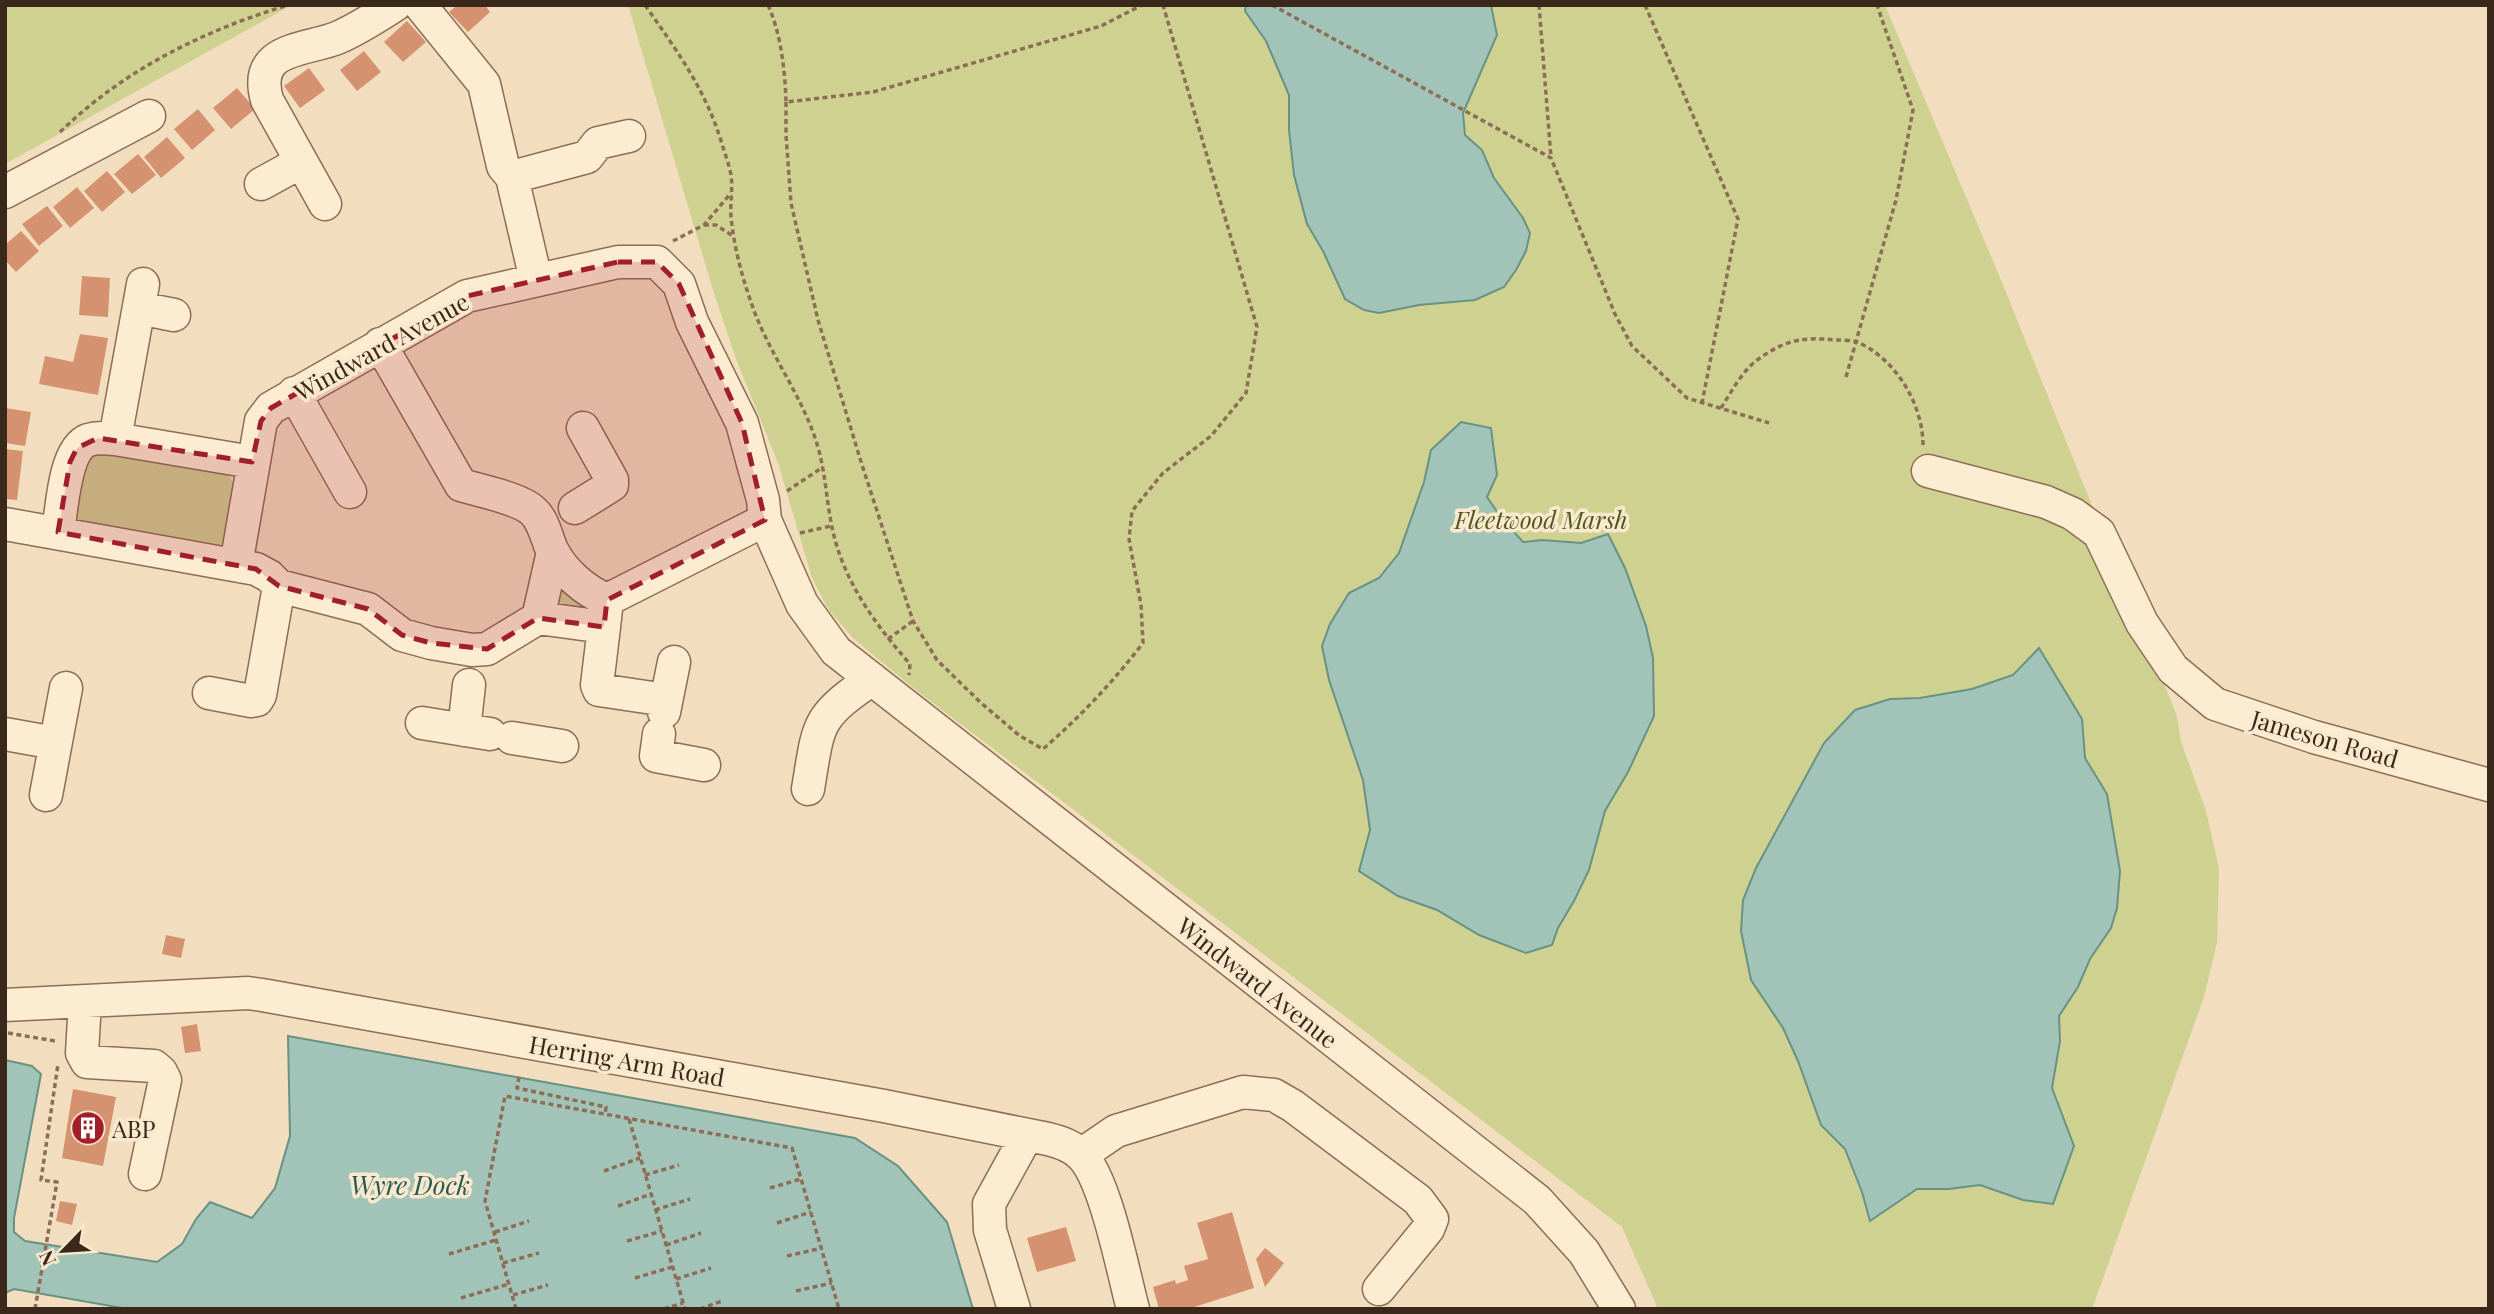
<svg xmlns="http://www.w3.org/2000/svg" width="2494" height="1314" viewBox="0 0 2494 1314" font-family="'Playfair Display',serif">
	<rect width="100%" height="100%" fill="#f2debe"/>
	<!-- green -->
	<path fill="#cfd191" d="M5,5H292L5,164Z
		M628,5H1885L2001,280L2177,716L2181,742L2206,811L2219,868L2217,943L2204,997L2092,1309H1658L1622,1227L912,687L853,638L828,609L812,578L778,463L736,359L713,290Z
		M92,451L226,473L236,486L226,541L216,549L76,524L71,507Z
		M554,578L593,604L590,620L549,607Z"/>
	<!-- water -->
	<path fill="#a2c3b7" stroke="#689284" stroke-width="2" d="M1246,5H1491L1497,35L1463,113L1465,135L1482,150L1494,178L1523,218L1530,233L1526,251L1516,270L1504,287L1475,300L1419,305L1379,313L1364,310L1345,299L1323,251L1307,224L1294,175L1289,130V95L1266,41L1245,11Z
		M1461,422L1491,428L1497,475L1487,497L1502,519L1523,542L1542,540L1581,543L1608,534L1625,568L1646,626L1653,658L1654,716L1628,772L1605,811L1589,870L1574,901L1558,928L1552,945L1526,953L1479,935L1437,910L1398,896L1359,871L1370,830L1363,780L1329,680L1322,646L1330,624L1349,593L1379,578L1399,553L1424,482L1431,450Z
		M2039,648L2082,719L2085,758L2107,794L2120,871L2117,908L2111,928L2090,959L2078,987L2059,1016L2060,1041L2052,1088L2074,1146L2053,1204L2023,1200L1980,1185L1949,1189H1917L1870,1221L1862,1192L1845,1149L1821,1125L1798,1061L1783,1028L1751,980L1741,931L1743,900L1756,868L1824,743L1855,710L1890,699L1920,698L1972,689L2013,675Z
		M288,1036L855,1138L898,1166L947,1222L973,1309H128L14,1289L5,1293V1060L32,1066L41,1074L14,1218V1232L25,1241L157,1262L182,1244L196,1219L210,1202L252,1218L275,1188L290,1136Z"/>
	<!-- building -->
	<path fill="#d49270" d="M457,5H485L490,12L468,32L449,12Z
		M407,21L426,42L403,62L384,42Z
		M364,51L381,72L357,91L340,70Z
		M309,68L325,90L300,108L284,86Z
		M237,88L255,109L231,129L213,108Z
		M198,109L215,130L192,150L174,129Z
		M167,137L185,158L161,178L144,157Z
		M138,154L156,175L132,194L114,174Z
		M107,171L125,192L102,212L84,191Z
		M77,187L94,208L70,228L53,207Z
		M47,206L63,226L39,246L22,224Z
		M21,231L39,251L16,272L5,260V245Z
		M82,276L110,278L108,317L79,315Z
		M80,334L108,338L98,395L39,384L45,356L73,362Z
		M5,408L31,412L25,446L5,443Z
		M5,449L23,451L17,500L5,499Z
		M166,935L185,939L181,958L162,954Z
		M197,1024L201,1051L185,1053L181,1027Z
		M73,1089L116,1097L103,1166L62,1158Z
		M60,1201L77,1204L72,1225L56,1221Z
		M1232,1212L1254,1288L1188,1309H1159L1153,1287L1175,1280L1176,1284L1188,1280L1184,1266L1208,1259L1197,1223Z
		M1066,1227L1076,1261L1037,1272L1027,1238Z
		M1265,1248L1284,1263L1265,1287L1256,1259Z"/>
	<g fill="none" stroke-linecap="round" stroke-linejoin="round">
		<!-- minor casing -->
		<g stroke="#8c6e55" stroke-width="35">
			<path id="minor" d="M420,5L484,84L503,166L512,177L536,280
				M512,177L587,157L598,143L629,136
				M261,184L301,162
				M5,192L149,116
				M325,204L267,100C252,47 304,51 337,38C358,29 376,17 395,5
				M139,308L174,315
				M380,344L461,485C480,491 519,498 533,511C544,521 546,537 552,550C563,572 585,591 607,600
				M294,393L350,492
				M115,439L143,284
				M1928,471L2046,502L2073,514L2099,533L2142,623L2173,669L2215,704L2314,737L2489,785
				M575,508L612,485V480L583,428
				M5,524L256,569L269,576L279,586L368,609L402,635L431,643L472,650L487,649L538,618L604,627L607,600L765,520
				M58,532C62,509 64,450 88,440C97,437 106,438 115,439L252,462
				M236,565L261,421L271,408L467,296L618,262H657L679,284L692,322L742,423L763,500L765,520L802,604L836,651L1537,1200L1584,1252L1619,1309
				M538,618L553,552
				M604,627L597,685L599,690L666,700
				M209,693L251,701L257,700L260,695L279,586
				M664,712L674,662
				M422,723L490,734
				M464,730L469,685
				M5,734L55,743
				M659,734L656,756L704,765
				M512,738L562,746
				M808,789C819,723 815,718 872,679
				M46,795L66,688
				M85,1002L82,1053L87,1062L154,1066L161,1072L165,1080L145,1174
				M5,1005L248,993L262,995L884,1106L1048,1139C1060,1142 1073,1146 1082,1156C1106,1181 1123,1272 1133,1309
				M1081,1155L1116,1131L1243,1092L1274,1095L1293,1106L1418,1200L1432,1219L1428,1229L1379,1289
				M1014,1309L990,1230L989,1204L1027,1135"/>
		</g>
		<!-- path -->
		<path stroke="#8c6e55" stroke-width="3.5" stroke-dasharray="5 3.5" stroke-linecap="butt" d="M645,5C677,51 706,90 722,144C725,154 729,164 731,175C733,189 730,203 731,217C734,247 742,277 752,305C769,354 802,395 817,444C825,470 826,496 831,522C841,578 874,623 910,664L909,675
			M768,5C781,34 785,70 786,102L873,92L1101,26L1142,5
			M1272,5L1551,158L1615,314L1632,346L1687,398L1769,423
			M1539,5L1551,158
			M1645,5L1738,219L1702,403
			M786,102V135L791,203L818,320L862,465L913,621L937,660L980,702L1020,736L1043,749C1080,717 1113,682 1143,643L1141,605L1129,539L1132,511L1163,473L1211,436L1246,393L1257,327L1163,5
			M60,132C125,69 203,31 288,5
			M704,225H716L733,236
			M673,241L704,225L731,193
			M1846,377L1896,200L1913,110L1877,5
			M1721,408C1732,391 1743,369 1760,358C1787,339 1804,337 1836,340C1842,340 1851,340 1857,342C1895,358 1923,404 1923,445
			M787,491L823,467
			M800,533L831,526
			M888,639L913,621
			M8,1033L55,1041
			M519,1077L517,1088L606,1107L605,1115
			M629,1119L685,1309
			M604,1171L640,1158
			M645,1175L679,1165
			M770,1188L801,1179
			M618,1206L651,1194
			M655,1210L690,1199
			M777,1223L811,1212
			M495,1232L529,1221
			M627,1241L662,1231
			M666,1245L701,1233
			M449,1254L496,1240
			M787,1256L822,1248
			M503,1263L539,1253
			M635,1278L672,1267
			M676,1279L711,1268
			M796,1291L832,1283
			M513,1295L548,1285
			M461,1298L509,1284
			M35,1309L57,1182L41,1180L58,1064
			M516,1309L485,1201L505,1096L792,1148L839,1309
			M664,1309L683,1303
			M700,1309L722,1301"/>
		<!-- minor -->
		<use href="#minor" stroke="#fcecd2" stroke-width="32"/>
	</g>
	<!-- marked area -->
	<path fill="#a11f2b" fill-opacity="0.2" stroke="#a11f2b" stroke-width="5" stroke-dasharray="14 9" stroke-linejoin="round" d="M618,262H657L679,284L742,423L765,520L607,600L604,627L538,618L487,649L431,643L402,635L368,609L279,586L256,569L58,532L70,462L77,448L98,438L252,462L261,421L271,408L467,296Z"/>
	<!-- icons -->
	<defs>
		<g id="building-disc" transform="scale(1.75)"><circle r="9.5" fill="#a11f2b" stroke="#f9e9ce"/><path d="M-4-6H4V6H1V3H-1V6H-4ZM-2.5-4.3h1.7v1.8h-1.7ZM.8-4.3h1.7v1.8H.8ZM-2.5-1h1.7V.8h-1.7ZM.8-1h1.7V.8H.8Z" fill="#fff"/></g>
	</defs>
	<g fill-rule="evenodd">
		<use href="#building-disc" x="88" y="1128"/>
	</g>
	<g text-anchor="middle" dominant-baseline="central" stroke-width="7" stroke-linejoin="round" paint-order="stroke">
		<!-- street labels -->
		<g font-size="24" fill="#3a281b" stroke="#f9e9ce">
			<text transform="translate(381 346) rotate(-29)">Windward Avenue</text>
			<text transform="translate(2325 738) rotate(16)">Jameson Road</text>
			<text transform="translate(1258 982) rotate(38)">Windward Avenue</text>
			<text transform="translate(627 1060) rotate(10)">Herring Arm Road</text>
		</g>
		<!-- park labels -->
		<g font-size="24" font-style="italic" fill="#4f5820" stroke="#f9e9ce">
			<text x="1541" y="519">Fleetwood Marsh</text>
		</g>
		<!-- poi labels -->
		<g font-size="24" fill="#3a281b" stroke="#f9e9ce" text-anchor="start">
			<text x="112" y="1128">ABP</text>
		</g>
		<!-- water labels -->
		<g font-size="26" font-style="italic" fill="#295b54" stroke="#f9e9ce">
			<text x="410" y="1184">Wyre Dock</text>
		</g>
	</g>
	<!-- border -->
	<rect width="2494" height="1314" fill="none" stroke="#3a281b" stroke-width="14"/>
	<!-- north arrow -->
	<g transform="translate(63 1251) rotate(245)" stroke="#f9e9ce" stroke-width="5" paint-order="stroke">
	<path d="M0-5L12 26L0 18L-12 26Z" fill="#3a281b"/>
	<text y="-10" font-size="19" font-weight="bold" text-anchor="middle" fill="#3a281b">N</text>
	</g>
</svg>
